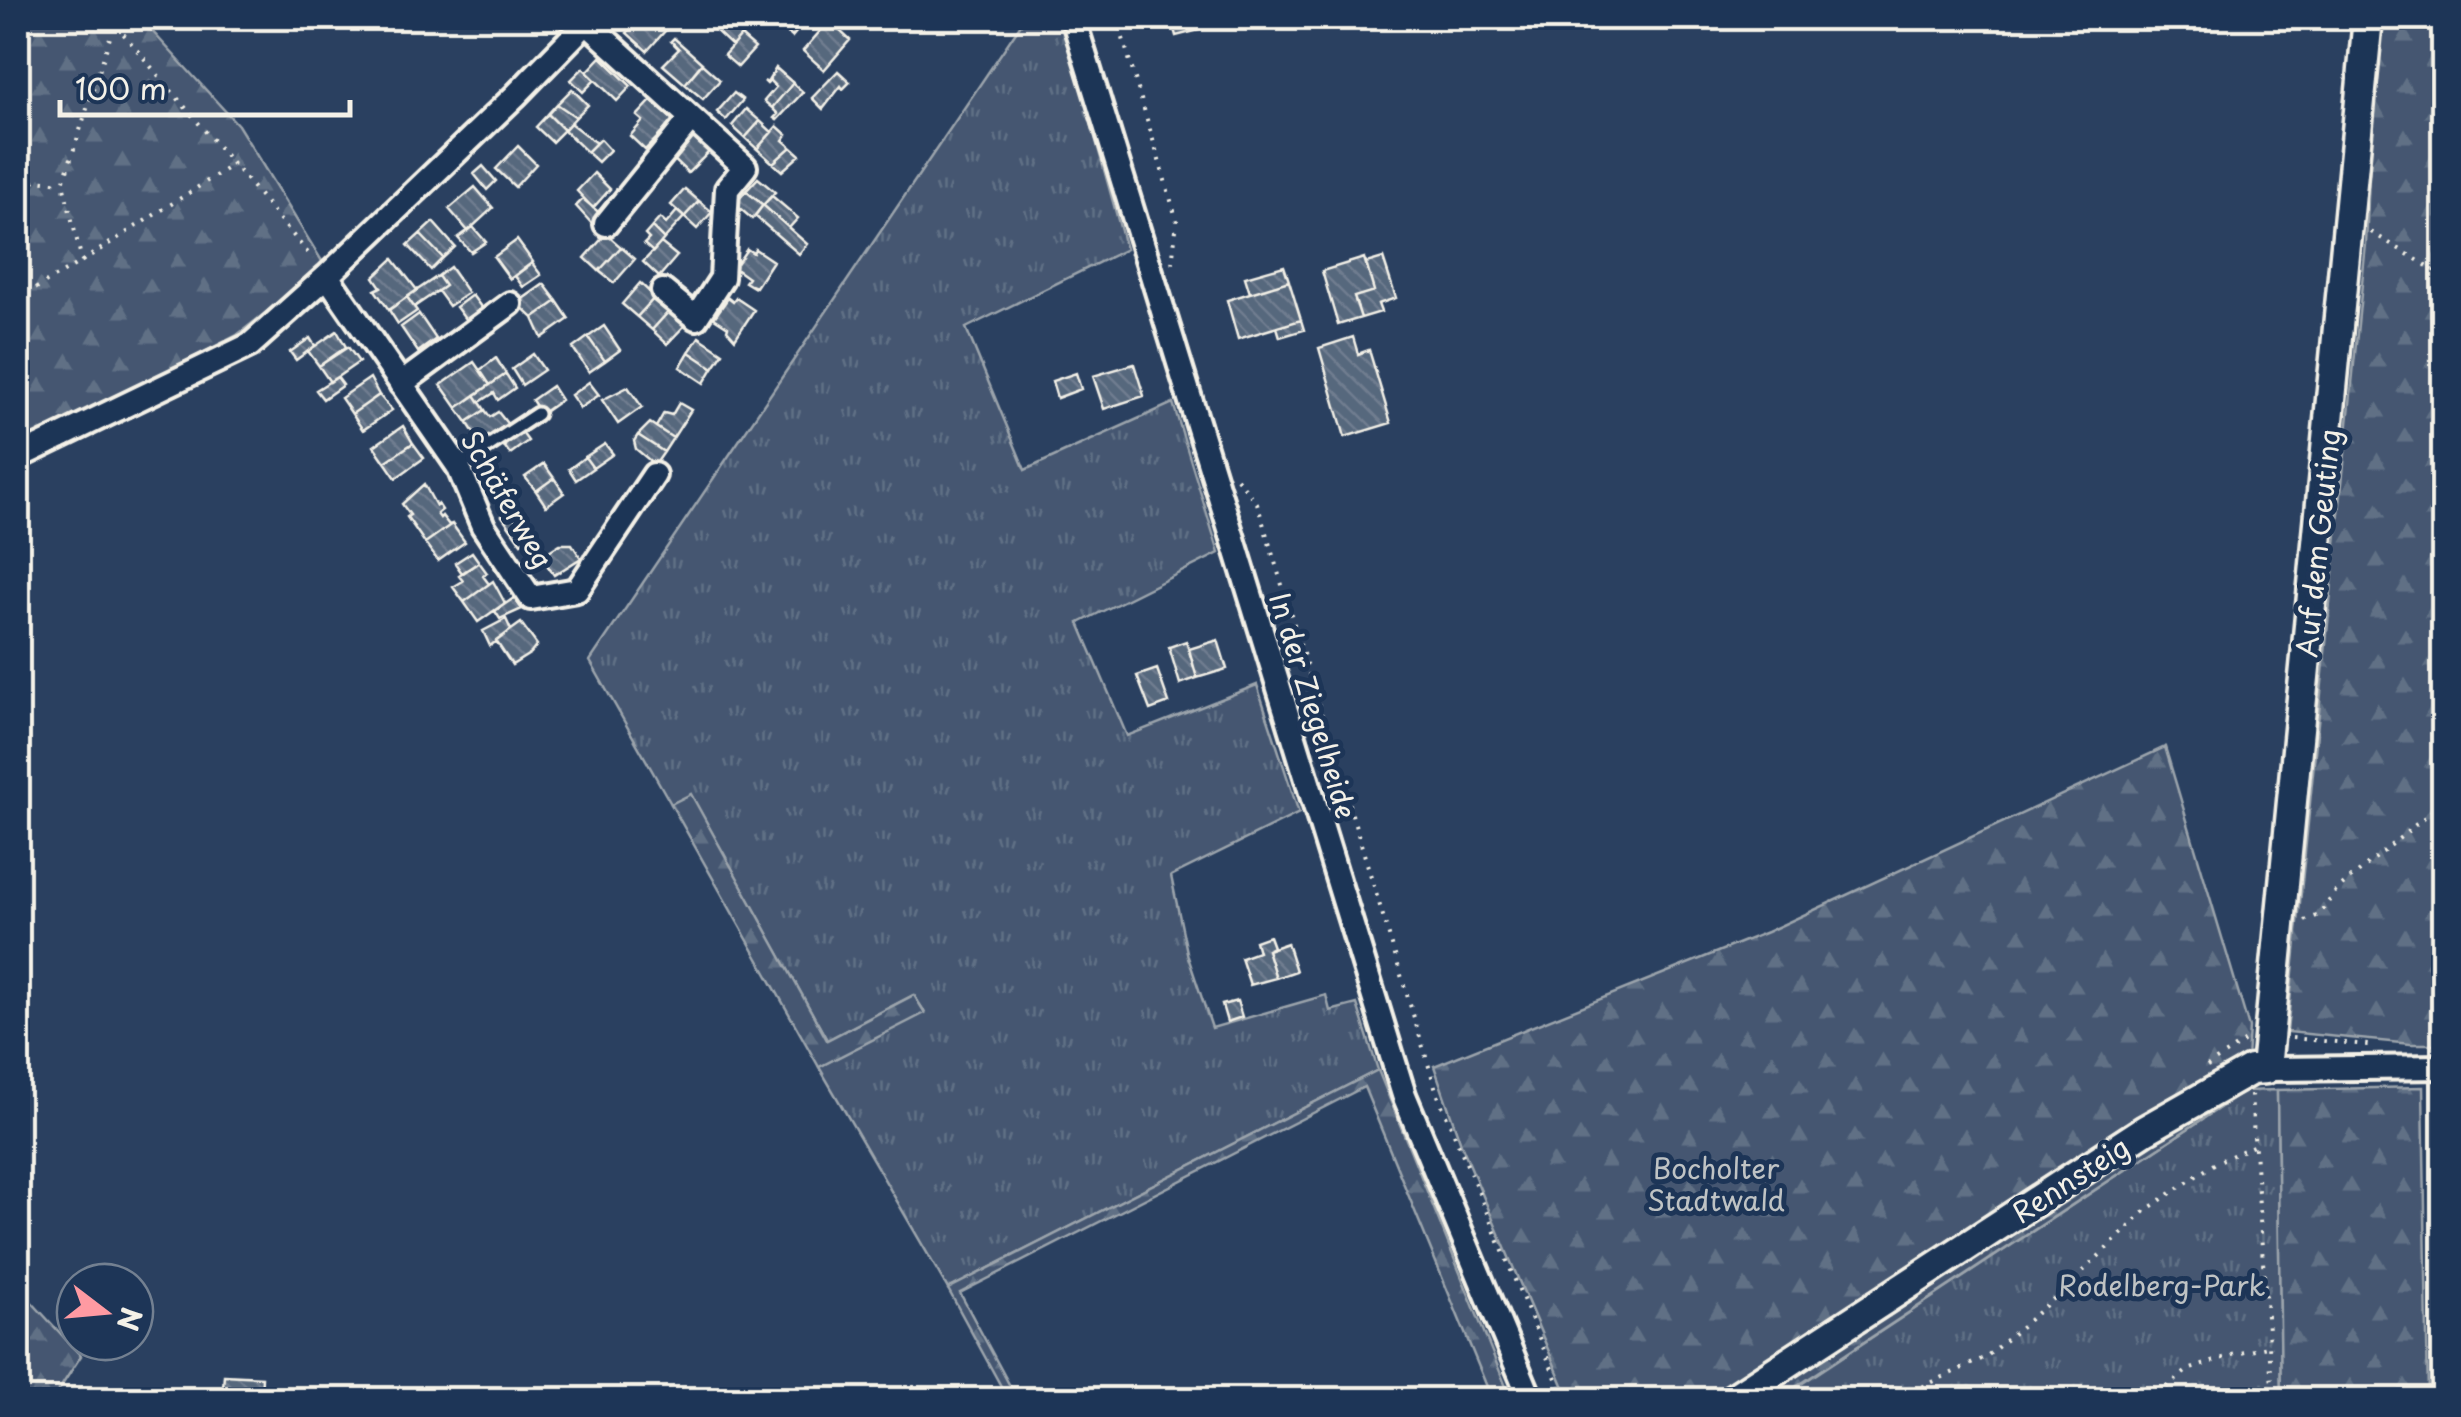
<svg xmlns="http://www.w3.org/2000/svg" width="2461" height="1417" viewBox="0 0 2461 1417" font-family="'Playpen Sans',sans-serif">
	<defs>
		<pattern id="grass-tufts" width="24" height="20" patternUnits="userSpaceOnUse" patternTransform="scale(2.5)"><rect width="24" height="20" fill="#445771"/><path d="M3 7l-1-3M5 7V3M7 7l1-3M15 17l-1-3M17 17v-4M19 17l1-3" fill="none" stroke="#607085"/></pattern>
		<pattern id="forest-firs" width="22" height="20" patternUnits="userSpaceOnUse" patternTransform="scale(2.5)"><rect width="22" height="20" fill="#445771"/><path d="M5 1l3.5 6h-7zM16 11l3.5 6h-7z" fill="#607085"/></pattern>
		<pattern id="building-back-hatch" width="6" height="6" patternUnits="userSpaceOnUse" patternTransform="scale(2.5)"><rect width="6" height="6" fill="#56677d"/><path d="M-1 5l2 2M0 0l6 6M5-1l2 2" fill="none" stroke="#6f7d8f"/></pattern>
	</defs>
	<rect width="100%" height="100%" fill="#2a4060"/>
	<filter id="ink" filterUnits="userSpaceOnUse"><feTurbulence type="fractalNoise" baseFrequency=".01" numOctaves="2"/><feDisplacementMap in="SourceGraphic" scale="20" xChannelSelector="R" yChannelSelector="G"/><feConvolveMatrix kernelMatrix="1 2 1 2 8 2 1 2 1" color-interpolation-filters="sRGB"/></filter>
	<g filter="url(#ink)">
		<!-- grass -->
		<path fill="url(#grass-tufts)" stroke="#9ca4ac" stroke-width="2.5" d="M1025,18H1062L1126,249L966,328L1025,470L1173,403L1219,553L1079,623L1127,736L1257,685L1299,813L1171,876L1188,957L1212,1028L1326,995L1330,1011L1357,1004L1378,1070L948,1289L819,1067L925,1012L913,995L827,1040L691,795L671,804L590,661Z
			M2277,1090L2281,1399L1777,1400L2245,1091Z"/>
		<!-- forest -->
		<path fill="url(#forest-firs)" stroke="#9ca4ac" stroke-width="2.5" d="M18,18H140L238,125L325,266L237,335L18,447V94L27,83L18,74Z
			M2376,18H2443V1044H2411L2287,1032L2366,244Z
			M2165,747L2249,1028L2245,1091L1776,1400L1569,1399L1461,1144L1434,1066L1767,932Z
			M691,794L827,1040L914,995L925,1013L819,1067L671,804Z
			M1378,1070L1511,1399H1492L1364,1087L960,1293L1017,1399H1008L948,1289Z
			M2423,1087L2428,1399H2281L2277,1090Z
			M18,1287L81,1356L53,1399H18Z"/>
		<!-- building -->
		<path fill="url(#building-back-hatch)" stroke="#f4f1e8" stroke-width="2.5" d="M640,18H651L666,30L647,51L627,33Z
			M726,18H742L751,25L732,46L715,30Z
			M771,18H808L792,37Z
			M1171,18H1246L1176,36Z
			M829,21L850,40L824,70L803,51Z
			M741,36L755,48L738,67L724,55Z
			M674,38L702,63L685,84L663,65L679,49L671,41Z
			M601,57L631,86L617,101L587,72Z
			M702,64L720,80L703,99L685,84Z
			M583,68L595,80L583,92L571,80Z
			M776,68L793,83L772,108L764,101L776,87L770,81L767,84L764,81L767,83Z
			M838,71L850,82L843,89L841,86L823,109L812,98Z
			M793,83L803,92L777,120L774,118L778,114L772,108Z
			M572,89L588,105L576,117L557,104Z
			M734,93L743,100L726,120L717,112Z
			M651,101L674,121L645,150L630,136L643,121L637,116Z
			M557,104L576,117L564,130L548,114Z
			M746,109L760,121L745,138L732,126Z
			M548,114L564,130L552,142L536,127Z
			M760,121L772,132L757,149L745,138Z
			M570,123L596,143L587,152L564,130Z
			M777,126L787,135L783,140L791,147L773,163L757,149Z
			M691,132L711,150L688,173L670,156Z
			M600,139L610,150L598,162L587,152Z
			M518,146L536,164L515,187L496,169Z
			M791,147L800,155L782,171L773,163Z
			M483,166L496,181L487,190L474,174Z
			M594,173L610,189L593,208L577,191Z
			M758,178L775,192L763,205L746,191Z
			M475,187L493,208L468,231L449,209Z
			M685,189L699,201L684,217L671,205Z
			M746,191L763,205L752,219L735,204Z
			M772,196L798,218L789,228L763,205Z
			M583,199L602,215L593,225L576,206Z
			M699,201L712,212L697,229L684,217Z
			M763,205L807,244L799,254L755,216Z
			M677,211L684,217L664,239L652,227L660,218L666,224Z
			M433,222L455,247L443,258L420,234Z
			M473,227L486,242L471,252L458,238Z
			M652,227L664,239L653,252L644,244L649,239L645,235Z
			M420,234L443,258L431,270L408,245Z
			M606,234L621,247L599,271L585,258Z
			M517,240L533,262L510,279L494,257Z
			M661,243L677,256L659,277L643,262Z
			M621,247L635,259L614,283L599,271Z
			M747,249L753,253L755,249L773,261L756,287L751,285L755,288L745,282L748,278L734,268Z
			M1364,258L1374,291L1354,297L1361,318L1338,325L1322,271Z
			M1383,258L1396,298L1378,304L1381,312L1361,318L1354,297L1374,291L1366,263Z
			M393,259L417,290L389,310L375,290L381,287L374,277Z
			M532,263L541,275L523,287L515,276Z
			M1284,266L1289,281L1250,293L1245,277Z
			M450,267L468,293L449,306L438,291L445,286L438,276Z
			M438,276L445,286L414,307L407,297Z
			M1289,281L1301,320L1238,339L1227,300Z
			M640,283L655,297L637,317L622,304Z
			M544,284L557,301L533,318L517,303Z
			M472,295L484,311L468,323L456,307Z
			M407,297L417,311L398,324L389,310Z
			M655,297L670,310L652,330L637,317Z
			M728,298L733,302L736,298L754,310L735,339L727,330L728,327L714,318Z
			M557,301L569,319L542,338L533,318Z
			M670,310L686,324L667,344L652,330Z
			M419,314L436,339L418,352L401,327Z
			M1301,320L1304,330L1280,337L1277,327Z
			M604,326L620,350L605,361L588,337Z
			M337,331L346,347L319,366L308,351Z
			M588,337L605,361L589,372L573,348Z
			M699,337L723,353L713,368L689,352Z
			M1353,337L1358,354L1369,350L1391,423L1345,437L1319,348Z
			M310,338L315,346L296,360L290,352Z
			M348,347L359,362L330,382L319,366Z
			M689,352L713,368L704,383L680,367Z
			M533,354L544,370L522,385L512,369Z
			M496,358L506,374L490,385L480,370Z
			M474,362L490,385L457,408L441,385Z
			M1134,364L1144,396L1104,409L1093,376Z
			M1076,373L1081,389L1057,398L1052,381Z
			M506,374L515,388L498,400L494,393L480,402L475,395Z
			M337,377L343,385L323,399L316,390Z
			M370,378L379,395L352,414L341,398Z
			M589,382L599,395L580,408L571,395Z
			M552,386L561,400L541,414L532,400Z
			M628,387L642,407L618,424L602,400Z
			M379,395L392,410L363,430L352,414Z
			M475,395L485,410L467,422L457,408Z
			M679,403L691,410L673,438L656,427L664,413L672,415Z
			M485,410L490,417L498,412L509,426L482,445L467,422Z
			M650,423L673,438L664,452L638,435Z
			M403,426L413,443L385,462L374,446Z
			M520,430L528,441L510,454L502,443Z
			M638,435L664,452L655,465L636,449L634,441Z
			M413,443L424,458L396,478L385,462Z
			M605,444L613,454L593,468L585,457Z
			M585,457L593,468L576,480L569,469Z
			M544,464L554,478L536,491L525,477Z
			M554,478L564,493L546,506L536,491Z
			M424,484L436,506L438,504L442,510L437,514L440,518L442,516L449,525L452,524L425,543L407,517L410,515L402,504Z
			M509,511L529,538L521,543L502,516Z
			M452,524L465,542L438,561L425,543Z
			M560,544H572L581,558L554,575L541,556Z
			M472,552L479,562L462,573L455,563Z
			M479,562L487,573L483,576L489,584L464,602L453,587L463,581L459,576Z
			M493,581L505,603L478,622L464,602Z
			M514,598L522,609L500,619L495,611Z
			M506,619L511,630L490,646L483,631Z
			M521,623L537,645L531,653L512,665L496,641Z
			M1218,640L1227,669L1197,678L1189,649Z
			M1186,641L1197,678L1180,684L1169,647Z
			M1157,669L1169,703L1150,710L1137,676Z
			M1269,936L1273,947L1267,950L1276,978L1250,985L1241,958L1258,952L1255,941Z
			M1287,943L1296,971L1276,978L1267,950Z
			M1237,1001L1242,1017L1227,1022L1222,1005Z
			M224,1375L262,1377L261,1400H222Z"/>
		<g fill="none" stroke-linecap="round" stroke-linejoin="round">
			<!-- service casing -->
			<g stroke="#f4f1e8" stroke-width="19">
				<path id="service" d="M458,466L537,414"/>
			</g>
			<!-- minor casing -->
			<g stroke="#f4f1e8" stroke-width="30">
				<path id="minor" d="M1073,18L1404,1095L1531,1400
					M587,23L745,167L727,189L722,278L696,318L663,291
					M606,224L690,120
					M327,276L458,466L483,526L531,598L577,590L654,475
					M401,384L510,304
					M18,457L250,345L327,276L515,96L591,18
					M2266,1069L2444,1067"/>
			</g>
			<!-- tertiary casing -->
			<g stroke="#f4f1e8" stroke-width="35">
				<path id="tertiary" d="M1731,1400L2145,1130L2251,1070L2266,1069L2368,18"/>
			</g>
			<!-- path -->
			<path stroke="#f4f1e8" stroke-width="4" stroke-dasharray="2.5 8" stroke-linecap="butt" d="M110,18L313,259
				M1117,18L1177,221L1172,264
				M18,197L35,180L63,183
				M2371,232L2444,276
				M82,261L234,164
				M18,299L82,261L63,183L115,22
				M1237,478L1257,503L1437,1093L1565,1400
				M2305,921L2319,915L2336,891L2444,801
				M2292,1038L2368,1045
				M2207,1066L2245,1041
				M2251,1095L2273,1400
				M1696,1400L1709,1391
				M1894,1400L1986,1357L2059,1294L2149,1208L2217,1162L2253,1146
				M2150,1400L2188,1370L2232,1355L2272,1346"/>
			<!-- service -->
			<use href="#service" stroke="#1d3557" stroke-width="11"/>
			<!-- minor -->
			<use href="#minor" stroke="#1d3557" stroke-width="22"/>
			<!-- tertiary -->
			<use href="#tertiary" stroke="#1d3557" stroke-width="28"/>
		</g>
	</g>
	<g text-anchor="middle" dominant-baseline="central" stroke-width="10" stroke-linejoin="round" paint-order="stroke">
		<!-- street labels -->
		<g font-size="28" fill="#f4f1e8" stroke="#1d3557">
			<text transform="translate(508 499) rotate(60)">Schäferweg</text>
			<text transform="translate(2317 543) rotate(-84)">Auf dem Geuting</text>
			<text transform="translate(1314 705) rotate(73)">In der Ziegelheide</text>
			<text transform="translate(2070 1179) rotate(-33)">Rennsteig</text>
		</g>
		<!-- park labels -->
		<g font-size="28" fill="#bfc3c4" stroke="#1d3557">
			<text x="1716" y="1167">Bocholter<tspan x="1716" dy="32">Stadtwald</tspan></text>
			<text x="2162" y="1284">Rodelberg-Park</text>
		</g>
	</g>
	<!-- margin -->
	<rect width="2461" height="1417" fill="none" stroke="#1d3557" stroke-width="60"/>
	<rect x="30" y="30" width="2401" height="1357" fill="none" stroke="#f4f1e8" stroke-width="4" filter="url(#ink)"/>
	<!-- north arrow -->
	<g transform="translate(105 1312) rotate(106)"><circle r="48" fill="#1d3557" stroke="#738091" stroke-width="2.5"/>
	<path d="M0-8L18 38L0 25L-18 38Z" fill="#ff9aa2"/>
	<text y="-15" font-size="28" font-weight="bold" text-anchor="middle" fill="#f4f1e8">N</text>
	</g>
	<!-- scale -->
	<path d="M60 100v15h290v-15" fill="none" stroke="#f4f1e8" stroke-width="5"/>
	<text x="75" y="100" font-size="30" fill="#f4f1e8" stroke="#1d3557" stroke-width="8" paint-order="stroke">100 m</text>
</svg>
